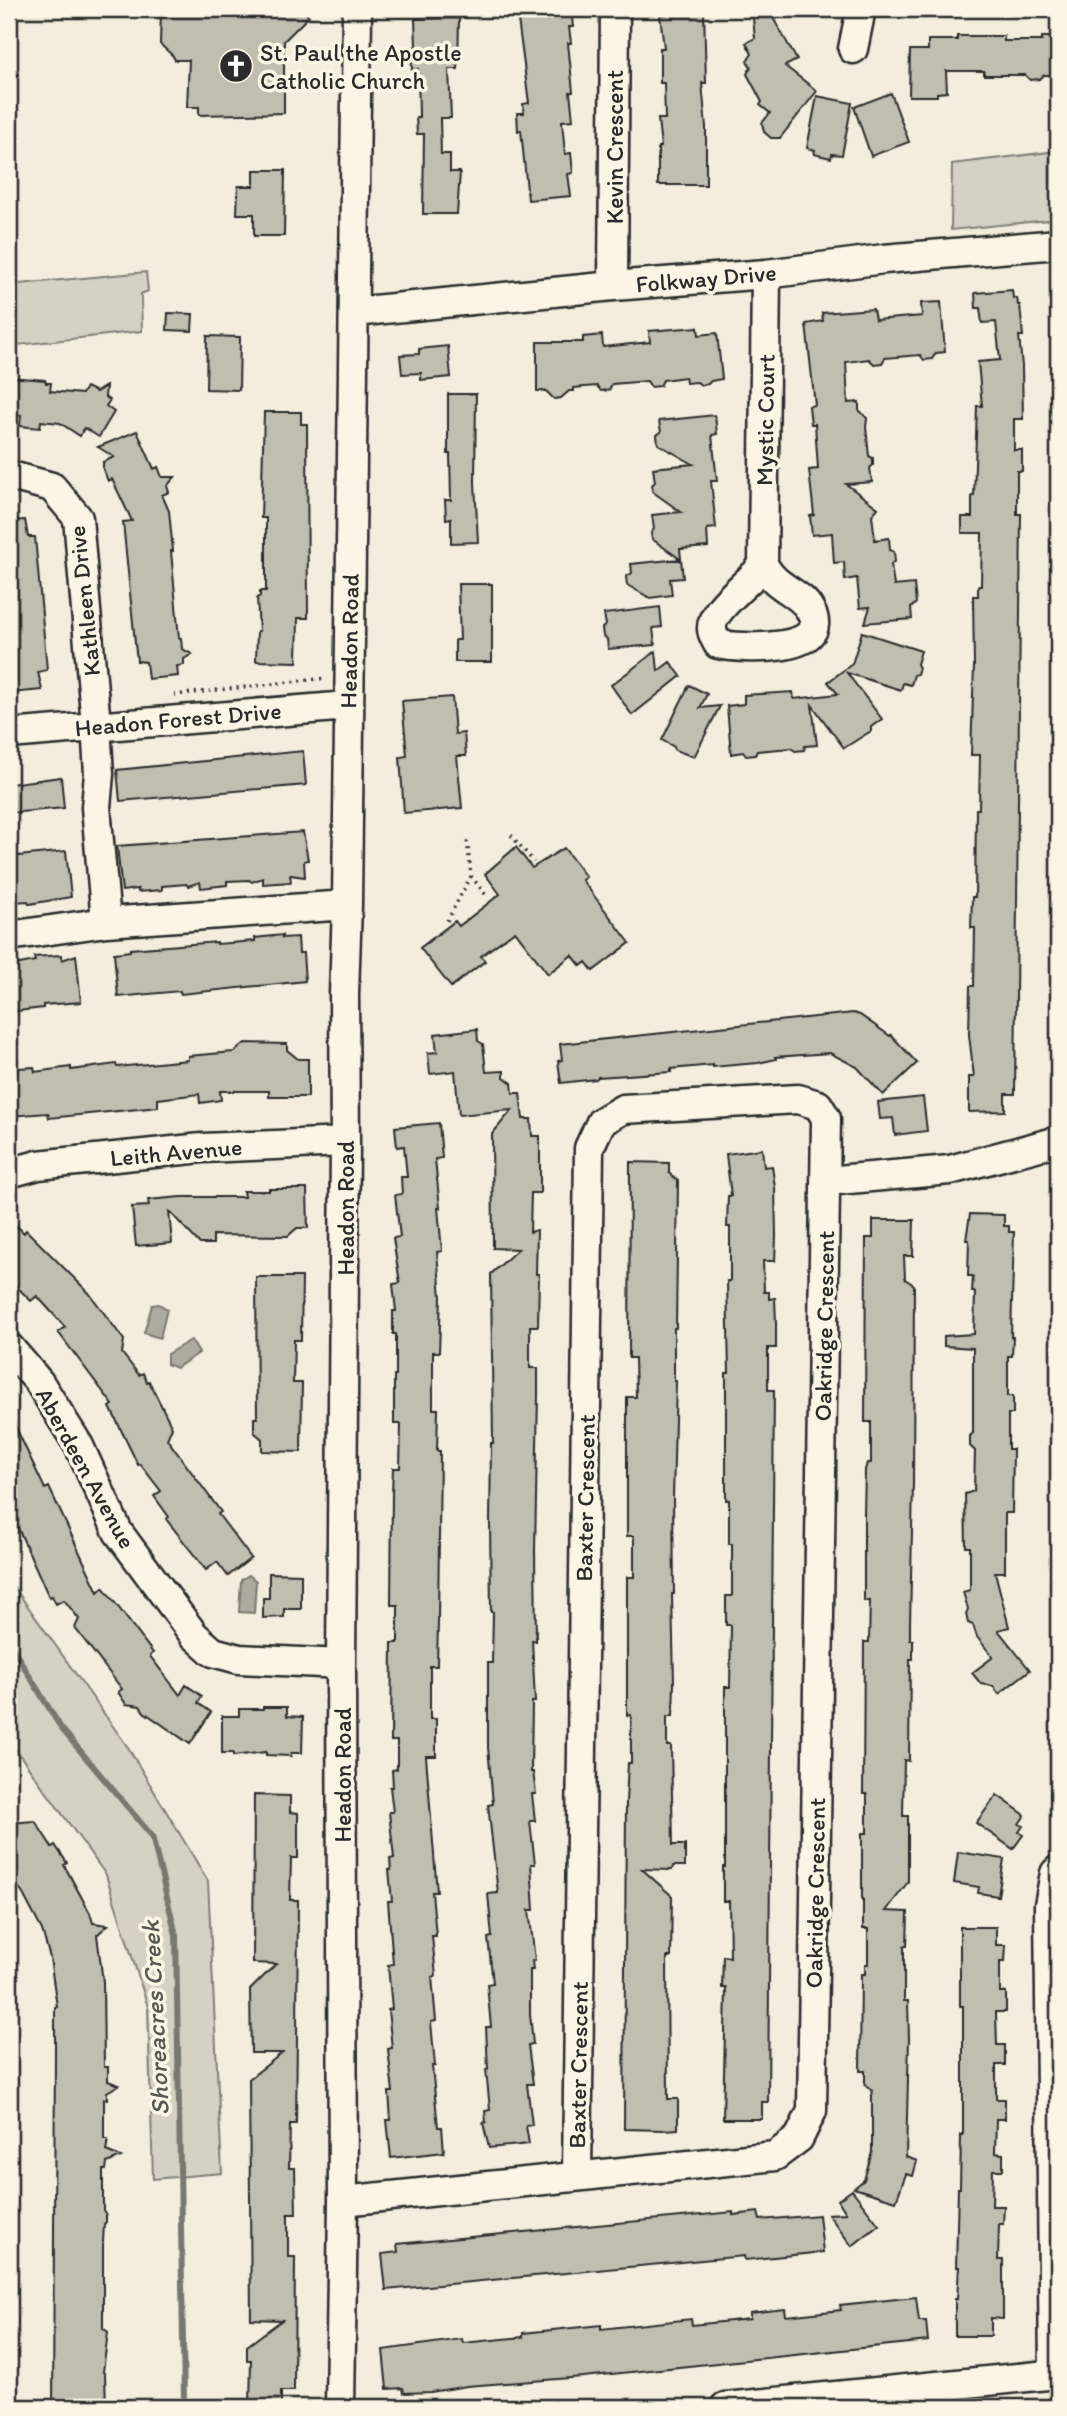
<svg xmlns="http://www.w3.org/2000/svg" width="1067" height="2416" viewBox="0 0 1067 2416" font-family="Itim,sans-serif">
	<rect width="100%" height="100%" fill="#f4edde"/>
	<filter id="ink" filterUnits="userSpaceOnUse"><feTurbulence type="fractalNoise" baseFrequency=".0143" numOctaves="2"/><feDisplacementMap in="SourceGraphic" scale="14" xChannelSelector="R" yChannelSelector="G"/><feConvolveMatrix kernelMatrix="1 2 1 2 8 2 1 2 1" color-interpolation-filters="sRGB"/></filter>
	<g filter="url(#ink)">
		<!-- green -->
		<path fill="#d6d1c4" stroke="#807e78" stroke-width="2" d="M1058,151V219L951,230L952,164Z
			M146,272L148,291L141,294L142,331L9,346V285Z
			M9,1580L127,1746L208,1881L222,2173L153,2179L148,2007L106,1875L9,1740Z"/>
		<!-- water -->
		<path fill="#afaaa0" stroke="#7a7771" stroke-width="2" d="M159,1304L167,1309L160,1338L144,1333L152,1305Z
			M191,1340L199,1353L176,1368L167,1364V1354Z
			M249,1575L256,1581L254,1613L239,1612L241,1580Z"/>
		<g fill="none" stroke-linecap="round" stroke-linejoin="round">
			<!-- stream -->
			<path stroke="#7a7771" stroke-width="6" d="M9,1642L61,1728L152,1836L176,1935L184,2400"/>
		</g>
		<!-- building -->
		<path fill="#c2bdb1" stroke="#2b2b2b" stroke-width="2" d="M161,9H301L309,16L284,41V113L199,115V107H187L189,60H175L173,56L160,44Z
			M545,9H571L573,27H569L571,43H568L573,92H570L573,120L562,121L565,154L571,153L573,173L568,174L571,196L528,200L521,130L518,131L517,113H524L523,104L529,103L517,12Z
			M668,9H704L706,83H702L706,127V185H658V147H661L658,119H665L664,83H660V48H664L660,15L669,14Z
			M752,9H768L797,60L785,66L817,91L780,138H771L764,132L762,123L770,113L760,105L762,102L747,74L751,67L747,61L752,54L746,43L755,38Z
			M459,18L458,69H449L451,118H440L441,154H450V172H460L457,214H423L424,134H417L416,117H419L418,69L412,70L411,47H416L415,19Z
			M957,36H1004V41H1042V37H1058V75H1044L1040,79L1030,80L1025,75H984V71H946L947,92L937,93V96H909L910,50H928V40H957Z
			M891,93L909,142L871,156L854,107Z
			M817,96L852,103L842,155L832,154L831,158L814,154L815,150L807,148Z
			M254,170H285L284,236H254V214H237L238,186H254Z
			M1012,290L1013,298H1017L1018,305H1020L1023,336H1019L1022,366L1023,419H1014V450H1022V471H1017V514H1021L1015,1094H1005V1111L969,1112V1077H974L969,1035L970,986H974L975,928H971L972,897H975L976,809H979L980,755H971L974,665L973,596H978V586H981L982,533H962V517H972V496H974L977,406H982L978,362L1000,360L996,322L982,323L980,308H976L975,293Z
			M941,302L945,352L936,353L932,359L924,360L920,355L885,358L882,363L874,364L869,359L846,362L848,403L859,402V410L867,418L866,427L869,456L873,458V465L870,468L872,482L846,484L878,508L872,515L875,540L889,538L890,550L894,552L895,561L891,564L894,586L914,584L916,603L911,608L912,619L865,623L870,607L860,608L857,578L845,580L844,562L834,563L832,533L812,535L810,516L814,515L809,470L818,469L815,424H811L809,406L815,405L806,324L823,321L822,313L873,309L875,320L922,316L921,303Z
			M168,313L193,314L192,331L167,330Z
			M698,327L699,335L717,333L722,379L711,381L708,384L701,385L697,382L686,383L685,377L663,380L660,386L651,387L647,381L636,382L612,384L609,390L601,391L597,386L574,388V391H569L561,398L554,399L546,391H537V342H583V337L602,335L603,347L650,342L649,331Z
			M207,336L240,337L239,390L206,389Z
			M448,346L451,377L421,380V373L402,374L400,355L419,354V349Z
			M9,377L45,380L46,383H51L50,391L82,394L86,387L96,392L106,386L105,397L110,400L106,406L114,412L99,437L84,428L80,436L60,423L41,421L40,428L20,426L21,415L9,417Z
			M448,394H476L475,482L478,542L451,543V518L446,519L445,500H451L450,454H448Z
			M264,412H301V424H307L308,618H298L297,662L256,661L257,631H259L257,598L260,596V591H266V518H261Z
			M715,415L717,434L712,435L717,481H711L716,528L707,529L708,547L680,549L683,578L670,579L672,595L650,598L627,585L626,577L632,573L631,564L680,559L652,539L651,533L654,529L652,515L681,512L653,492L652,485L655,482L653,468L693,464L658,444L657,435L661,432L659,421Z
			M137,431L154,469L158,467L162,477H175L167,486L169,492L162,495L169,511L173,551H171L179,638H181L182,649L192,654L184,659V665L177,666L178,676L148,679L146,662L137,661L135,643L123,522L132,521L112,479L108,481L103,468V462L114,457L98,447Z
			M25,520L28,537H35L47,670L38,672L42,690L11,693L9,521Z
			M458,584H492V662H455V640H460Z
			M660,607L662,627L653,628L655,645L608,649L607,639L603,636L602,628L606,625L604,614Z
			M862,632L921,651L917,664L919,668L917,674L914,675L911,685L903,683L901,690L847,673L882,719L871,727V731L844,748L812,705L817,745L805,746L804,750L795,751L791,748L757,751L755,755L746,756L743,752L731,754L727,706L744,704V695L793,692L794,699L838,694L828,682L852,664Z
			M656,651L658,671L670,662L681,676L632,715L611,685Z
			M689,685L707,694L700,708L720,706L694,757L675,750L674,747L662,740Z
			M452,697L455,734L464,733L466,756H457L462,808L404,813L400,757L407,756L402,701Z
			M303,751L306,785L120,801L117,770Z
			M61,777L64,808L9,813V784Z
			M303,832L308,860L304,861L305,877L290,875L291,882L263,884V878L252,882L249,880L227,881V885L201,888L200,882L188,886L186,884L162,886V890L138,892V889L122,891L117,846Z
			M516,847L532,868L564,848L586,877L582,880L630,943L593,971L586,962L581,966L572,955L548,974L515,931L481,956L485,961L451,987L420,948L455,921L459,926L500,894L485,874Z
			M66,851L71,897L29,904L28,901L14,902L9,857Z
			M282,935V938L298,937L299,953H303L305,981L181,994L180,991L118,997L114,953L130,951V949L217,942V944L255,941V938Z
			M61,955L62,960L76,955L81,1002L43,1005V1008L9,1012V966L35,961L34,957Z
			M853,1013L860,1015L890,1036L891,1035L917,1063L883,1095L857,1067L830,1053L775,1057L776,1059L758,1063L734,1065L713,1067V1065L671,1069V1072L598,1077L596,1079L561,1083L558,1061L562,1060L560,1044Z
			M477,1029L478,1041L483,1044L486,1072L504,1071V1077L512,1083L513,1093H520L523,1119H531L532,1136H540V1193H531L530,1232L537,1230L536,1274H539L538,1326H530V1368H538V1394L535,1550L536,1641L532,1640L535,1702H532L531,1772H533L536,1794H532L535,1821H530L535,1864H531L534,1910H529L535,1960L532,1961L533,1970H530V2014L533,2044L528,2045L533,2084H527L532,2125L526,2126L529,2144L489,2148L483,2123L486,2122L485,2111L490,2110L486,2069H488L486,2027H491L487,1984L493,1983L488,1938L492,1937L488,1894L498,1893L488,1805L493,1804L488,1747V1663H492L493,1612H491L490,1523L491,1443H493L491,1274L518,1249L493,1248L492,1134L512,1110L459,1115L455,1071L430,1074L428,1053L437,1052L435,1034Z
			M245,1043L287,1044V1050L298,1059H308V1097H269V1091H220L221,1100L200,1103L199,1094L158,1099V1107L49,1118L48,1113L9,1116V1081L19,1068L34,1067L35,1072L71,1067V1070L116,1064L117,1067L188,1060V1056L234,1052Z
			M923,1097L927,1131L895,1135L893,1118L880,1119L878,1102Z
			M439,1123L442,1158L435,1159L440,1208H438L442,1251L437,1252L441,1297L439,1352H433V1409H438L437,1451H440L438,1622L437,1666H430V1719H436V1756H426L437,1892H432L436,1936H432L436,1976L432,1977L436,2021L431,2022L435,2066H432L438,2127H442L444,2152L391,2158L387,2120H391L389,2092H393L388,2049L392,2048L388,2010L392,2009L388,1965L393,1964L388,1901H392L389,1870H391L390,1859L394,1858L389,1812H393L390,1787H393L392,1770L397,1769V1741H391L392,1643H398V1605H391L392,1493L393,1468H400L401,1424H394V1376H396V1334H393V1311H396L393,1284L400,1283L393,1238L400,1237L395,1195L402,1194L401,1177H407L404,1146L397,1147L395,1127Z
			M762,1149L764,1167L772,1166L775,1187L776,1236L775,1261H763L764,1292H769V1299L775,1298L776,1324V1348H768V1390H774L768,2102H762V2119H723L726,1988H722L723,1956L730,1957L729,1901H723V1867H725V1687H730L731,1625H726V1596H732V1544H729V1500H726V1373H729L727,1281H730V1227H727L728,1196H731L726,1154Z
			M630,1162L669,1163V1173L678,1181L676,1328H674V1381H676L673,1499L674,1594H672L674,1683L673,1716H667V1746H671L673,1845H685V1866H673L672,1870L642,1869L672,1896L671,1957H667L668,2099H678V2129L664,2130L624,2129L626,1802L628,1763H631V1715L627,1716V1577H634V1536H627V1397H636L635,1358H629Z
			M269,1189H307L308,1228H297L288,1236L213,1235V1244H200L169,1211L172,1243L136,1246L132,1207L149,1206L148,1200L181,1197H244L243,1191H269Z
			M970,1214L1004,1215V1226H1009V1232H1014L1011,1337H1013L1012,1356H1008V1396H1013V1414H1008V1449H1013L1012,1513H1005V1572H995L1009,1627L998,1630L1030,1670L999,1694L993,1686L981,1684L972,1673L993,1657L977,1637L973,1625L968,1623L966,1614L968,1609L963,1592L970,1590V1547H966L965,1494L974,1491L975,1451L970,1446V1436L973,1433V1348L944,1346V1336L974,1334L975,1292H972L973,1276H968L969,1240H966Z
			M873,1220H914L913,1256H904L905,1279L914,1285L913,1484L910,1625V1640H913V1659H910L909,1761L904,1760L903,1816H908V1882L886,1911L908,1912L907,1946H904V2001H908L909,2039L906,2157L917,2161L913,2176L906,2174L896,2201L854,2188L864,2180L872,2152V2091L865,2084V2071H860L861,1974H865V1964H868V1929H863V1900H862V1833H867V1794H863L864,1642H869L870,1601H864V1514L865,1470L867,1463H871V1422H865L866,1238H873Z
			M17,1226L24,1233L26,1230L89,1293L124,1340L122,1353L139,1375L143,1373L147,1382L149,1381L172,1427L167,1439L221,1512L218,1514L251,1558L228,1576L217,1562L206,1570L166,1519L169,1517L154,1496L161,1491L140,1464L138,1465L110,1407L113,1405L58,1332L65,1327L37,1296L31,1301L9,1279V1235Z
			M256,1277H302L301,1340H294L293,1383H302L301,1452L262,1451V1439L254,1432V1418H257Z
			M9,1413L45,1489L49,1487L98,1592L103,1587L153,1653L150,1656L180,1695L186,1685L202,1696L198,1703L211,1712L190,1744L144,1712L140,1706L126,1704L118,1692L122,1689L75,1628L79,1619L64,1600L56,1604L52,1596L49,1597L9,1508Z
			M269,1573L301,1574V1609H284V1617L263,1618V1598H269Z
			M263,1707H287V1716L303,1717L302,1753H291V1756L266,1755V1752L233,1756V1753H222V1716H239V1709H263Z
			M254,1795L290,1796V1812L298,1813V1858H291L290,1900H298L297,2036L296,2124H290L289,2168H295L296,2214H288V2257H295L294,2391H281V2407H250L251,2360H247V2346L282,2320L251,2319L249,2079L282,2053H251L250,1990L276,1964L253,1963Z
			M997,1795L1025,1815L1019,1824L1023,1826L1019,1832L1023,1835L1013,1849L976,1823Z
			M35,1821L52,1847L55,1845L67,1863L64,1865L90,1913L93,1923L108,1925L97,1935L103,1982L104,2067H108V2081L119,2085L107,2092V2099H104V2139H108L106,2151L121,2157L107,2163L106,2170H103V2210L106,2215V2222L104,2224L103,2242V2328L108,2332L103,2372L105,2374L106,2407H53L55,2054V2007H57L50,1958L42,1930L23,1894L9,1873V1823Z
			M958,1852L1004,1859L998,1896L978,1893L979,1887L954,1883Z
			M960,1927H996V1945H1006L1005,1962H1000V1992H1006V2012H996L997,2045H1005V2065H996V2099H1005V2119H996L995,2153L1003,2154V2170H993L992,2206H1004L1003,2224H999L998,2260H1003V2319L991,2318V2336H955V2299H957L959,2267H956L958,2188H960L961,2135H963V2006H960Z
			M852,2190L879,2225L852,2246L828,2214L846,2213L838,2200Z
			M733,2212V2215L758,2212L760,2220L819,2215L823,2252L745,2260L744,2256L386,2290L382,2254L398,2252L397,2244Z
			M916,2297L919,2321H926L928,2341L583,2377L467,2386L431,2392L404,2393L403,2388L387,2389L383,2350L462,2339L463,2343L523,2337V2333L601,2325V2329L691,2319L692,2325L750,2319V2313L785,2309L786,2316L841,2310L840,2305Z"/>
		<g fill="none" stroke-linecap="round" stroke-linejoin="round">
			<!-- minor casing -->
			<g stroke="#2b2b2b" stroke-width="33">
				<path id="minor" d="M853,49L861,9
					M613,286L615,9
					M354,312L613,286L766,274L884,259L1058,244
					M9,478L15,477L52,487L78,518L96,725L99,774L96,807L106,922
					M763,565C751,582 710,609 712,629C712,634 716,640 718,644C739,649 835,654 810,610C802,595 784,590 773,578C769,574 766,569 763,565L766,274
					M9,734L348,706
					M9,936L106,922L347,905
					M9,1173L38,1165L202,1148L345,1142
					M826,1181L950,1170L1058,1141
					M9,1347L39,1382L79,1446L118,1532L194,1635L213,1652L239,1659L341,1664
					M343,2201L775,2156L799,2138L812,2111L826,1118L818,1105L798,1099L623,1109L601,1122L589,1148L577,2176
					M1054,2374L1049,1905L1055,1873L1058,1870
					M340,2407L343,2201L341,1664L345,1142L344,994L347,905L357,9
					M725,2407L1058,2374"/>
			</g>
			<!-- path -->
			<path stroke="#2b2b2b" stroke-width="3.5" stroke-dasharray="2 5" stroke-linecap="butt" d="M174,695L326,678
				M511,835L534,862
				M471,876L486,895
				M447,921L471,876L467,839"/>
			<!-- minor -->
			<use href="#minor" stroke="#fcf5e5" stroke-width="28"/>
		</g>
	</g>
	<!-- icons -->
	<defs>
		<g id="church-disc" transform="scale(1.75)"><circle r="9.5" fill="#2b2b2b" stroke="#fcf5e5"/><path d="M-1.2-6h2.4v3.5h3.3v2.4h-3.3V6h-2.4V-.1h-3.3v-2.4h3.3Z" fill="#fff"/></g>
	</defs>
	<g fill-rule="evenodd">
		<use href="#church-disc" x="236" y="66"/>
	</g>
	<g text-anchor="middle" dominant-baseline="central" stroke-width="7" stroke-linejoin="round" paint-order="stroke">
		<!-- poi labels -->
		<g font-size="24" fill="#2b2b2b" stroke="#fcf5e5" text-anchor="start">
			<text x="260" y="52">St. Paul the Apostle<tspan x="260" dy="28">Catholic Church</tspan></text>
		</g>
		<!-- street labels -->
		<g font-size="24" fill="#2b2b2b" stroke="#fcf5e5">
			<text transform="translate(614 147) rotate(-90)">Kevin Crescent</text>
			<text transform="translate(706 278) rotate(-5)">Folkway Drive</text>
			<text transform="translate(765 420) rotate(-89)">Mystic Court</text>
			<text transform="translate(84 601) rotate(-96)">Kathleen Drive</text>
			<text transform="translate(349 641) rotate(-89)">Headon Road</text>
			<text transform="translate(178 719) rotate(-5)">Headon Forest Drive</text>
			<text transform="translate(176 1152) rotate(-5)">Leith Avenue</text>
			<text transform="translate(345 1208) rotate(-90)">Headon Road</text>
			<text transform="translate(824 1326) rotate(-89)">Oakridge Crescent</text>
			<text transform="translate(86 1468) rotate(61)">Aberdeen Avenue</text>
			<text transform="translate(585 1498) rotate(-89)">Baxter Crescent</text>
			<text transform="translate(342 1775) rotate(-90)">Headon Road</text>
			<text transform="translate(815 1893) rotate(-89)">Oakridge Crescent</text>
			<text transform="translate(578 2065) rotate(-89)">Baxter Crescent</text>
		</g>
		<!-- water labels -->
		<g font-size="26" font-style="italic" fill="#595754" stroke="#fcf5e5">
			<text transform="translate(155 2018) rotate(-93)">Shoreacres Creek</text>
		</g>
	</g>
	<!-- margin -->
	<rect width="1067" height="2416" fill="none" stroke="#fcf5e5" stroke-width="35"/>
	<rect x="18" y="18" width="1032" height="2381" fill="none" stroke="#2b2b2b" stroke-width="2.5" filter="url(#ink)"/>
</svg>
